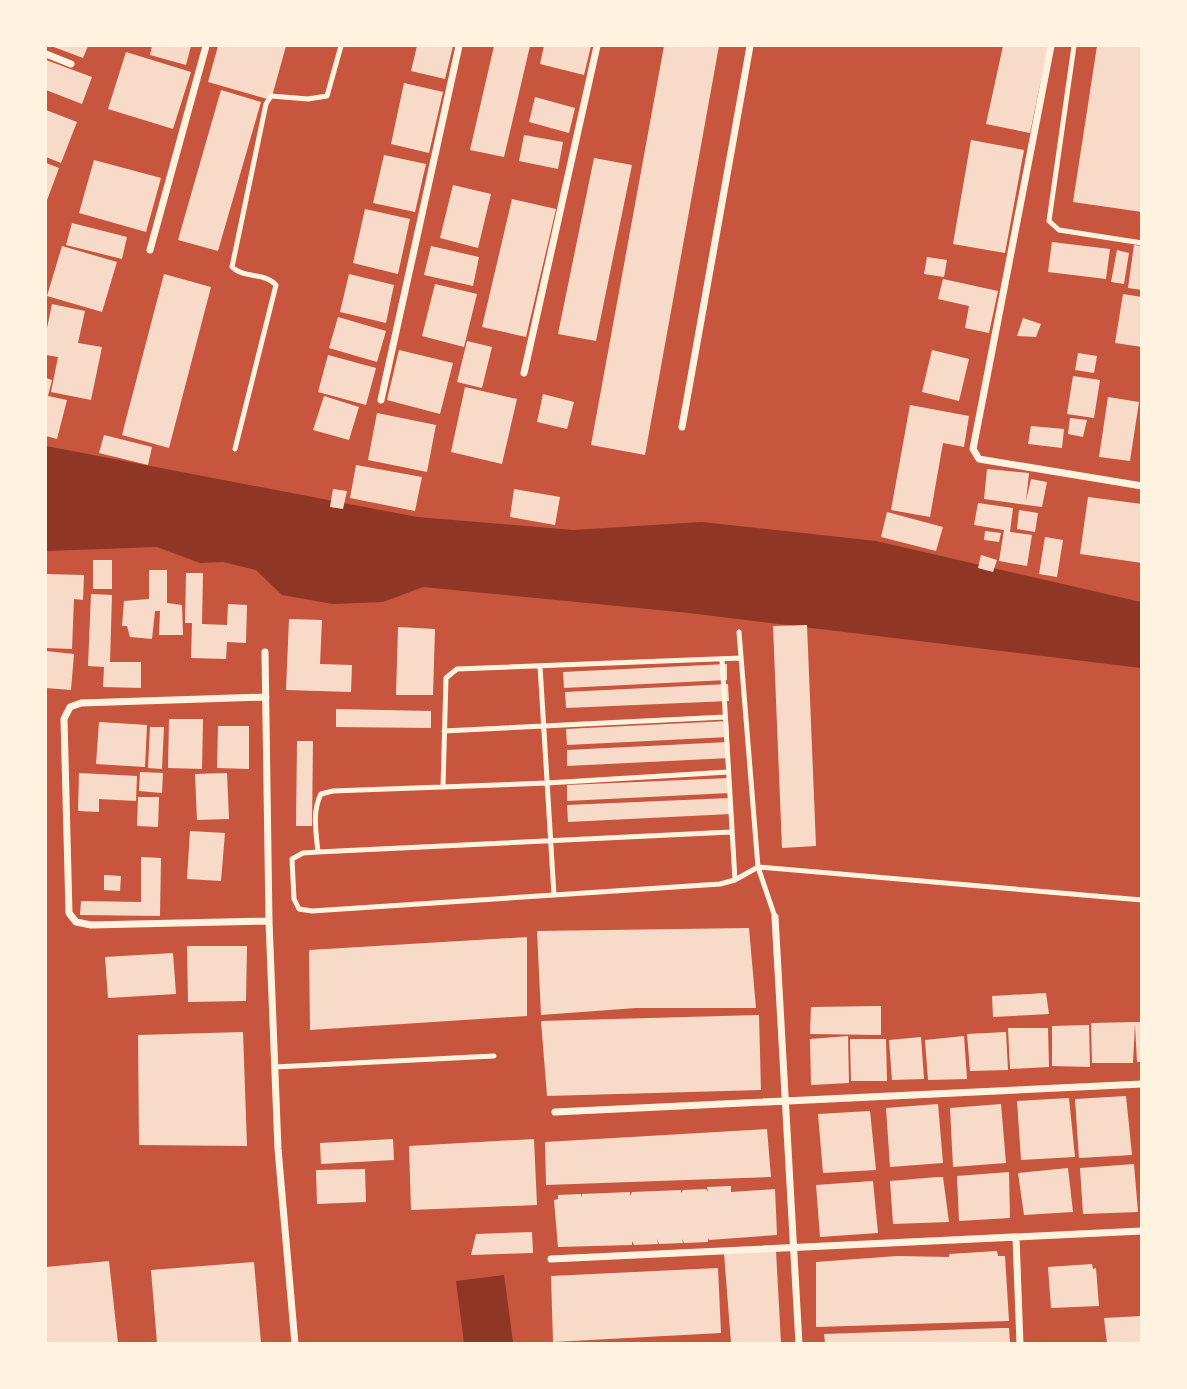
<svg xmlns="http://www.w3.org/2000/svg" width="1187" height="1389" viewBox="0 0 1187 1389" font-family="'DM Sans',sans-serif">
	<rect width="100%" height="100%" fill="#c8553d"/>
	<!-- water -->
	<path fill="#8f3625" d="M46,446L417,517L573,530L702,522L876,541L1141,602V668L689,613L423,587L383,602L333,604L282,595L256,570L223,562L200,563L157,547L46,551Z
		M504,1275L513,1342L464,1343L456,1281Z"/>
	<!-- building -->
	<path fill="#f7dbc8" d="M51,46H88L83,58Z
		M152,46H191L186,65L150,55Z
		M218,46H286L271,100L208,82Z
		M417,46H453L445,79L411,71Z
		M494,46H530L504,157L470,150Z
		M544,46H591L584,75L540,64Z
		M664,46H719L645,455L591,445Z
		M1003,46H1048L1030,133L986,124Z
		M1097,46H1142V212L1073,202Z
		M126,52L191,72L173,129L108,109Z
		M46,60L92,77L82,104L46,90Z
		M404,83L443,92L429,153L391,144Z
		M221,90L261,102L218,251L178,240Z
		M535,97L575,108L569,133L529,122Z
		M46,110L77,122L61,163L46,157Z
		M524,135L563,142L558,169L519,161Z
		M971,140L1024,150L1005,253L953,244Z
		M384,155L426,164L415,212L373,203Z
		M594,158L632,165L596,341L558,334Z
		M94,160L161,178L146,232L79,213Z
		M46,163L59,168L46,203Z
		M453,185L491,194L478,248L440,238Z
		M512,199L556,209L526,337L482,327Z
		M365,209L410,219L398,274L353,263Z
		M72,223L127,237L122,259L66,245Z
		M1052,242L1110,249L1106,279L1048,272Z
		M1134,245L1142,246V290L1128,288Z
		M62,246L117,262L102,312L47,296Z
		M431,246L479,257L473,286L424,275Z
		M1117,250L1129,253L1124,284L1111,282Z
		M927,257L947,260L944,277L924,274Z
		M164,274L211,287L169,448L122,435Z
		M349,274L394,285L386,323L340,312Z
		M943,279L998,291L989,333L965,328L969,306L938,299Z
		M435,284L477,294L464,347L422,336Z
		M1123,294L1142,297V347L1115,343Z
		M52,304L85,311L78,343L102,347L91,400L51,392L58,357L46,355V333Z
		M338,317L386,331L377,362L329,348Z
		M1023,318L1041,324L1036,337L1017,336Z
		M467,341L492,347L482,388L457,382Z
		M399,350L453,363L440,414L387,400Z
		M932,350L969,359L959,401L922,392Z
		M1078,353L1097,356L1094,373L1075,370Z
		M328,355L376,368L366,405L318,392Z
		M1073,376L1100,380L1094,418L1067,414Z
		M46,378L52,380L48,396L67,400L57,439L46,436Z
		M465,387L517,399L502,464L451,452Z
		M543,394L574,402L567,429L537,422Z
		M324,396L359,407L349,440L313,430Z
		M1108,397L1139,402L1130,461L1099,457Z
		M910,405L969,416L964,447L943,443L930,517L891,510Z
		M377,413L436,425L427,472L368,460Z
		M1070,418L1087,420L1083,437L1068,434Z
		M1031,426L1064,429L1062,448L1028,444Z
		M104,435L152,447L148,465L99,453Z
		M356,465L422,477L415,511L350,498Z
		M987,469L1029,473L1026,501L1031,479L1047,482L1042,507L984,499Z
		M333,489L347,491L343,509L330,507Z
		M514,489L560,497L555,525L510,517Z
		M1088,497L1142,504V563L1080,554Z
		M978,503L1013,508L1010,532L1032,535L1027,566L999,561L1004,530L974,525Z
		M1019,510L1038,513L1035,532L1017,529Z
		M887,512L943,527L936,551L881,537Z
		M985,531L1001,533L999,542L984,540Z
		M1045,537L1063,540L1057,577L1039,574Z
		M981,555L997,560L993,572L978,568Z
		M93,560H112V589H93Z
		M149,570H167V603L182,605L183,635H159L160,611H155L152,639L130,637L127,626H122L124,601L149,599Z
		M186,573H203L202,624L227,625L228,604L247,605L246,643L227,642L226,659L191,658L192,623H185Z
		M46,574L84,575L83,600L74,599L72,649L46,648Z
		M91,594L112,595L110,662H141V688L103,687L104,667L88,666Z
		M289,619L322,620L320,664L352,665L351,692L286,690Z
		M807,625L816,846L782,848L773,626Z
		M398,627L435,629L433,695H396Z
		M46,651L74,654L71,690L46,688Z
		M727,664V680L564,688L563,672Z
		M728,684L729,701L566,708L565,692Z
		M336,709L431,711V728L336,727Z
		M169,719H203L202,769L168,768Z
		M728,721L729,737L567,745L566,729Z
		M99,722L147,725L145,767L96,764Z
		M218,726H249V769L217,768Z
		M150,727H164L162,769L148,768Z
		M297,741H313L312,826H296Z
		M729,742L730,758L567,766V750Z
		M140,772L163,773L162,793L139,791Z
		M79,773L137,776L136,801L99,799V812L78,811Z
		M227,773L229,819L197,820L195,774Z
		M730,778V793L567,801V785Z
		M138,797H159L158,827L137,826Z
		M730,798L731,814L568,822L567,805Z
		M190,831L225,833L221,881L187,879Z
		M141,857L161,858L160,916L80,915L81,901L141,902Z
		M104,875L121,876L120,891L104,890Z
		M749,928L756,1008H636L541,1015L537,931Z
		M527,937V1016L310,1030L309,950Z
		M187,946H247L246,1001L188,1002Z
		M173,953L176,994L108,998L105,957Z
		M1046,993L1049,1014L993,1017L992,996Z
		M881,1006V1035L810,1034L811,1007Z
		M759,1015L761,1090L547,1096L541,1021Z
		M1135,1022H1142V1062H1137L1135,1024L1133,1063H1092L1091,1023Z
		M1089,1025L1090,1067L1052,1066V1026Z
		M1008,1028H1048L1049,1067L1010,1069Z
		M243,1032L247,1146L139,1145L138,1035Z
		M1006,1032L1008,1070L970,1071L967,1034Z
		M848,1036L849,1083L811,1085L810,1039Z
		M964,1036L967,1079L928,1080L925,1040Z
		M921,1037L924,1079L892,1080L889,1040Z
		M850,1039H886L887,1081H851Z
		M1126,1096L1132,1155L1079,1158L1075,1099Z
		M1069,1098L1075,1157L1021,1160L1017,1101Z
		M938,1104L943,1163L890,1167L886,1108Z
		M1001,1104L1006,1163L953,1167L950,1108Z
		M870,1111L876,1170L823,1173L818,1114Z
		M767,1129L771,1177L546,1185L545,1142Z
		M393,1139L394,1160L321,1164L320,1143Z
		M534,1139L537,1205L411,1210L409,1146Z
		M1134,1164L1138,1212L1083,1214L1080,1168Z
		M1068,1168L1073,1212L1024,1215L1018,1173Z
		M365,1169L366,1202L317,1204L316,1170Z
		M1009,1172L1010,1218L959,1221L957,1176Z
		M938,1177H943L949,1222L893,1224L890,1181Z
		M873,1181L878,1233L820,1237L816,1185Z
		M731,1186V1192L775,1189L777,1235L709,1240L708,1238V1242L684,1243L682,1239L683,1243L659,1244L657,1239L658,1244L634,1245L632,1241V1245L558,1247L554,1200L558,1199V1195L581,1194L582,1198V1194L630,1192V1196L632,1192L681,1190V1193L683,1190L706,1189L708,1192L707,1187Z
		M532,1232L533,1253L471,1255L476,1234Z
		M776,1251L781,1343H731L724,1253Z
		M997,1251L998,1256H1005L1009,1321L816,1327V1262L897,1256L949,1257V1254Z
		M109,1261L118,1343H46V1267Z
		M254,1262L261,1343H157L151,1270Z
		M1092,1264L1093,1269L1096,1268L1099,1306L1051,1308L1048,1267Z
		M718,1268L721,1333L553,1342L551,1276Z
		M1142,1316V1343H1107L1104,1318Z
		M1002,1328H1009L1010,1343H825L824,1334Z"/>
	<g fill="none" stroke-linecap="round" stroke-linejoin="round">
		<!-- service -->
		<path stroke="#fff3e0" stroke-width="5" d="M1074,46L1049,221L1059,230L1142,243
			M235,449L276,285C265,272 244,279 232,267L266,104L271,96L308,99L327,96L341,46
			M739,632L758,867L775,917
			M722,659L735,880
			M540,666L554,895L720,884L735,880L758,867L1142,900
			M444,731L725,717
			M728,772L547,783L333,791L321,794C312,811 316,833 318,852L731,832
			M443,787L446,678L457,669L741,658
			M318,852L303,853L292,859L294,899L299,909L312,911L554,895
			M275,1067L494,1056"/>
		<!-- minor -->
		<path stroke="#fff3e0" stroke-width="7" d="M1051,46L973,449L979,459L1142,486
			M46,54L71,64
			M150,250L206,46
			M524,373L597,46
			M381,400L459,46
			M682,427L750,46
			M265,652L269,921L278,1149L295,1344
			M266,697L81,703L70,707L64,719L69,913L76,922L91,925L269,921
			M775,917L799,1344
			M555,1112L1142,1084
			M1016,1237L1020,1344
			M551,1259L1142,1231"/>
	</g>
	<!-- border -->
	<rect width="1187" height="1389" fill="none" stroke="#fff3e0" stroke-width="94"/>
</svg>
